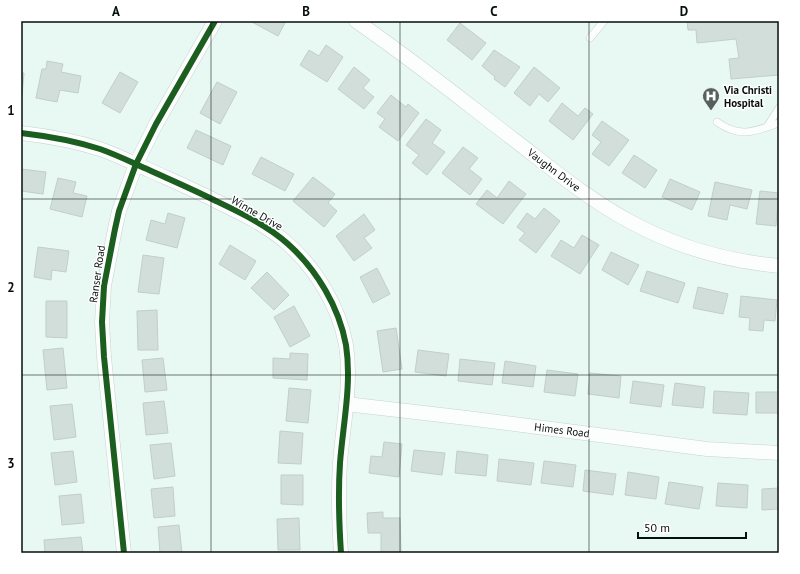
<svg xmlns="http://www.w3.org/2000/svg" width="800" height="574" viewBox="0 0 800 574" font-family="'PT Sans',sans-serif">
	<rect width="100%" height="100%" fill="#e8f8f2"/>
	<!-- building -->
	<path fill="#d2deda" stroke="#c2cec9" d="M250,21H286L278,36Z
		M687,21H779V75L731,79L729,59L739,58L736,39L697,43L696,30H688Z
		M460,23L486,43L472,60L447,40Z
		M326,45L343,57L327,82L300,65L309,50L319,56Z
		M494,50L520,67L505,87L494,79L495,77L482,66Z
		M47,61L63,64L61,72L81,76L78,93L60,90L57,102L36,98L42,69H46Z
		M354,67L370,80L363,88L374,97L364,109L338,89Z
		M534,67L560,88L548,102L539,94L530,106L514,93Z
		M120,72L138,82L120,113L102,103Z
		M21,73H24L22,96H21Z
		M217,82L237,92L220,124L200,113Z
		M391,95L406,107L408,104L419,113L398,141L379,127L385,119L377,113Z
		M562,103L578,116L585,108L593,114L573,140L549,121Z
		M426,119L441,130L432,143L445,152L427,175L412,163L419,155L406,145Z
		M602,121L629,140L609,166L592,154L601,142L592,135Z
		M196,130L231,146L223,165L187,148Z
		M463,147L478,158L469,169L482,179L470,195L442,173Z
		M634,155L657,170L645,188L622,173Z
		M261,157L294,174L285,191L252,174Z
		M21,169L46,172L43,194L21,191Z
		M313,177L335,194L328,203L337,211L324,227L293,201Z
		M58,178L76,182L73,193L87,196L82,217L50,209Z
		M670,179L700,192L692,210L662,197Z
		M509,181L526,194L503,224L476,204L487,190L497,198Z
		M715,182L752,190L747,209L730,205L727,220L708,216Z
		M760,191L779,193V212H777L776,226L756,224Z
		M544,208L560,221L536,253L519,240L525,233L517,227L527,213L535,219Z
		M168,213L185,218L177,248L146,240L151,220L165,224Z
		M364,214L375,230L364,238L372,248L354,261L336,236Z
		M582,235L599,245L580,274L551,256L561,240L574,248Z
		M230,245L256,261L245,280L219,264Z
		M38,247L69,251L66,272L52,270L51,280L34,277Z
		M611,252L639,265L628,285L602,270Z
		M143,255L164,258L159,294L138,292Z
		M377,268L390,294L373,303L360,277Z
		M647,271L685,283L678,303L640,291Z
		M267,272L289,295L274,310L251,288Z
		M698,287L728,294L723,314L693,308Z
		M741,296L777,300L775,321L764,320L763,331L749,330L750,318L739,317Z
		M46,301H67V338L46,337Z
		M294,306L310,336L290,347L274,317Z
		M157,310L158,350H138L137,311Z
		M396,328L402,369L383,372L377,331Z
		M63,348L67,388L47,390L43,350Z
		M418,350L449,354L446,376L415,372Z
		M290,353L308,354L307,380L273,378V358L290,359Z
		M163,358L167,390L145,392L142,360Z
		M460,359L495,363L492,385L458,381Z
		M505,361L536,366L533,387L502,383Z
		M547,370L578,374L575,396L544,392Z
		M590,373L621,376L619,398L588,394Z
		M633,381L664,385L661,407L630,403Z
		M675,383L705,387L703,408L672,405Z
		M289,388L311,390L308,423L286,421Z
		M714,391L749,393L747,415L713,413Z
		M756,392H779V413H756Z
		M164,401L168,433L146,435L143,403Z
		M72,404L76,437L54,440L50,406Z
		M280,431L303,433L301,464L278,463Z
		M384,442L402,444L399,477L369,473L371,456L382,457Z
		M171,443L175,476L154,479L150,445Z
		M414,450L445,453L442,475L411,471Z
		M73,451L77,482L55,485L51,453Z
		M457,451L488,455L486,476L455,473Z
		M499,459L534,463L531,485L497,481Z
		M544,461L576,465L573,487L541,483Z
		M585,470L616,474L613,495L583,491Z
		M628,472L659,477L656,499L625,495Z
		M281,475H303V505L281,504Z
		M669,482L703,487L699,509L665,504Z
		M718,483L748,485L747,508L716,506Z
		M173,487L175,516L154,518L151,489Z
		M779,488V509L762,510V489Z
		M81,494L84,523L62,525L59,496Z
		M383,512V518H400L401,553H381V533H368L367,513Z
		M299,518L300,550H278L277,519Z
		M179,525L182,553H160L158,527Z
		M81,537L83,553H45L44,540Z"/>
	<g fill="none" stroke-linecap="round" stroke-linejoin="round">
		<!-- service casing -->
		<g stroke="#c7d3cf" stroke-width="8">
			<path id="service" d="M590,38L604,21
				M717,122C741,139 755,131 779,123
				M767,127L779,108"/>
		</g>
		<!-- minor casing -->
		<g stroke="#c7d3cf" stroke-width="15">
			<path id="minor" d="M356,21C410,58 461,99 513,139C551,168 588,199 629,221C676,247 727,261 779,266
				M21,133C47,136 75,141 100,149C117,155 133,163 149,170C171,180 192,189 214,200C239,212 267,225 288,244C317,270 339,307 346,345C352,384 343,424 340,463C338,493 339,523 341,553
				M346,404L467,418L707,449L779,453
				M124,553L104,357L102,322L104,286L115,229L119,211L136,164L156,124L215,21"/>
		</g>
		<!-- service -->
		<use href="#service" stroke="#fcfefd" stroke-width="7"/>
		<!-- minor -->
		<use href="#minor" stroke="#fcfefd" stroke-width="14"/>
		<!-- cycleway casing -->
		<g stroke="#fff" stroke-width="8">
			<path id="cycleway" d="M21,133C47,136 75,141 100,149C117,155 133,163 149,170C171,180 192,189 214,200C239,212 267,225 288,244C317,270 339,307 346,345C352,384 343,424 340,463C338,493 339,523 341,553
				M124,553L104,357L102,322L104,286L115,229L119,211L136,164L156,124L215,21"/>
		</g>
		<!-- cycleway -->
		<use href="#cycleway" stroke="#1b5e20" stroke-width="6"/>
	</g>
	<!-- grid -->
	<path fill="none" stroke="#060f0c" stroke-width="1" stroke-opacity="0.55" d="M211,21V553M400,21V553M589,21V553M21,199H779M21,375H779"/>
	<!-- icons -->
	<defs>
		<g id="hospital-pin" transform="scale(0.9)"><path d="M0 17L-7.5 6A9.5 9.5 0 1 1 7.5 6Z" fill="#55615c" stroke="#fff"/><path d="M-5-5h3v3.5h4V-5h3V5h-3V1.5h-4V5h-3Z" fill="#fff"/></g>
	</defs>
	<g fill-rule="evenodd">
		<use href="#hospital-pin" x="711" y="96"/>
	</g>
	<g text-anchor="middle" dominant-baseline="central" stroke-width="3" stroke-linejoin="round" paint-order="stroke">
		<!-- poi labels -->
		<g font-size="11" font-weight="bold" fill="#060f0c" stroke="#fff" text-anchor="start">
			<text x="724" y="90">Via Christi<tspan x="724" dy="13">Hospital</tspan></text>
		</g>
		<!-- street labels -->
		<g font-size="11" fill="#060f0c" stroke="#fff">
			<text transform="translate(554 170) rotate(37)">Vaughn Drive</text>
			<text transform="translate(257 213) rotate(30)">Winne Drive</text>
			<text transform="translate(97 274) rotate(-82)">Ranser Road</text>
			<text transform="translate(562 430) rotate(7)">Himes Road</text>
		</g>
	</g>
	<!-- border -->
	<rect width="800" height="574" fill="none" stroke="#ffffff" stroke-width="44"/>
	<!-- scale -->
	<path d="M638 532v6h108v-6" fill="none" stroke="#060f0c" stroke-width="2"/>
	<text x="644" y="532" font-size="12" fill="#060f0c" stroke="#ffffff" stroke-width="3" paint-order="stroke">50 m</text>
	<rect x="22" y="22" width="756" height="530" fill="none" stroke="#060f0c" stroke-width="1.5"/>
	<g font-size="13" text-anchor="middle" font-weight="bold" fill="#060f0c">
		<text x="116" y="16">A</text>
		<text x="306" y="16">B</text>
		<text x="494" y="16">C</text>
		<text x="684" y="16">D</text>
		<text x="11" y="115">1</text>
		<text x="11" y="292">2</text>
		<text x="11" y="468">3</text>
	</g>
</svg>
